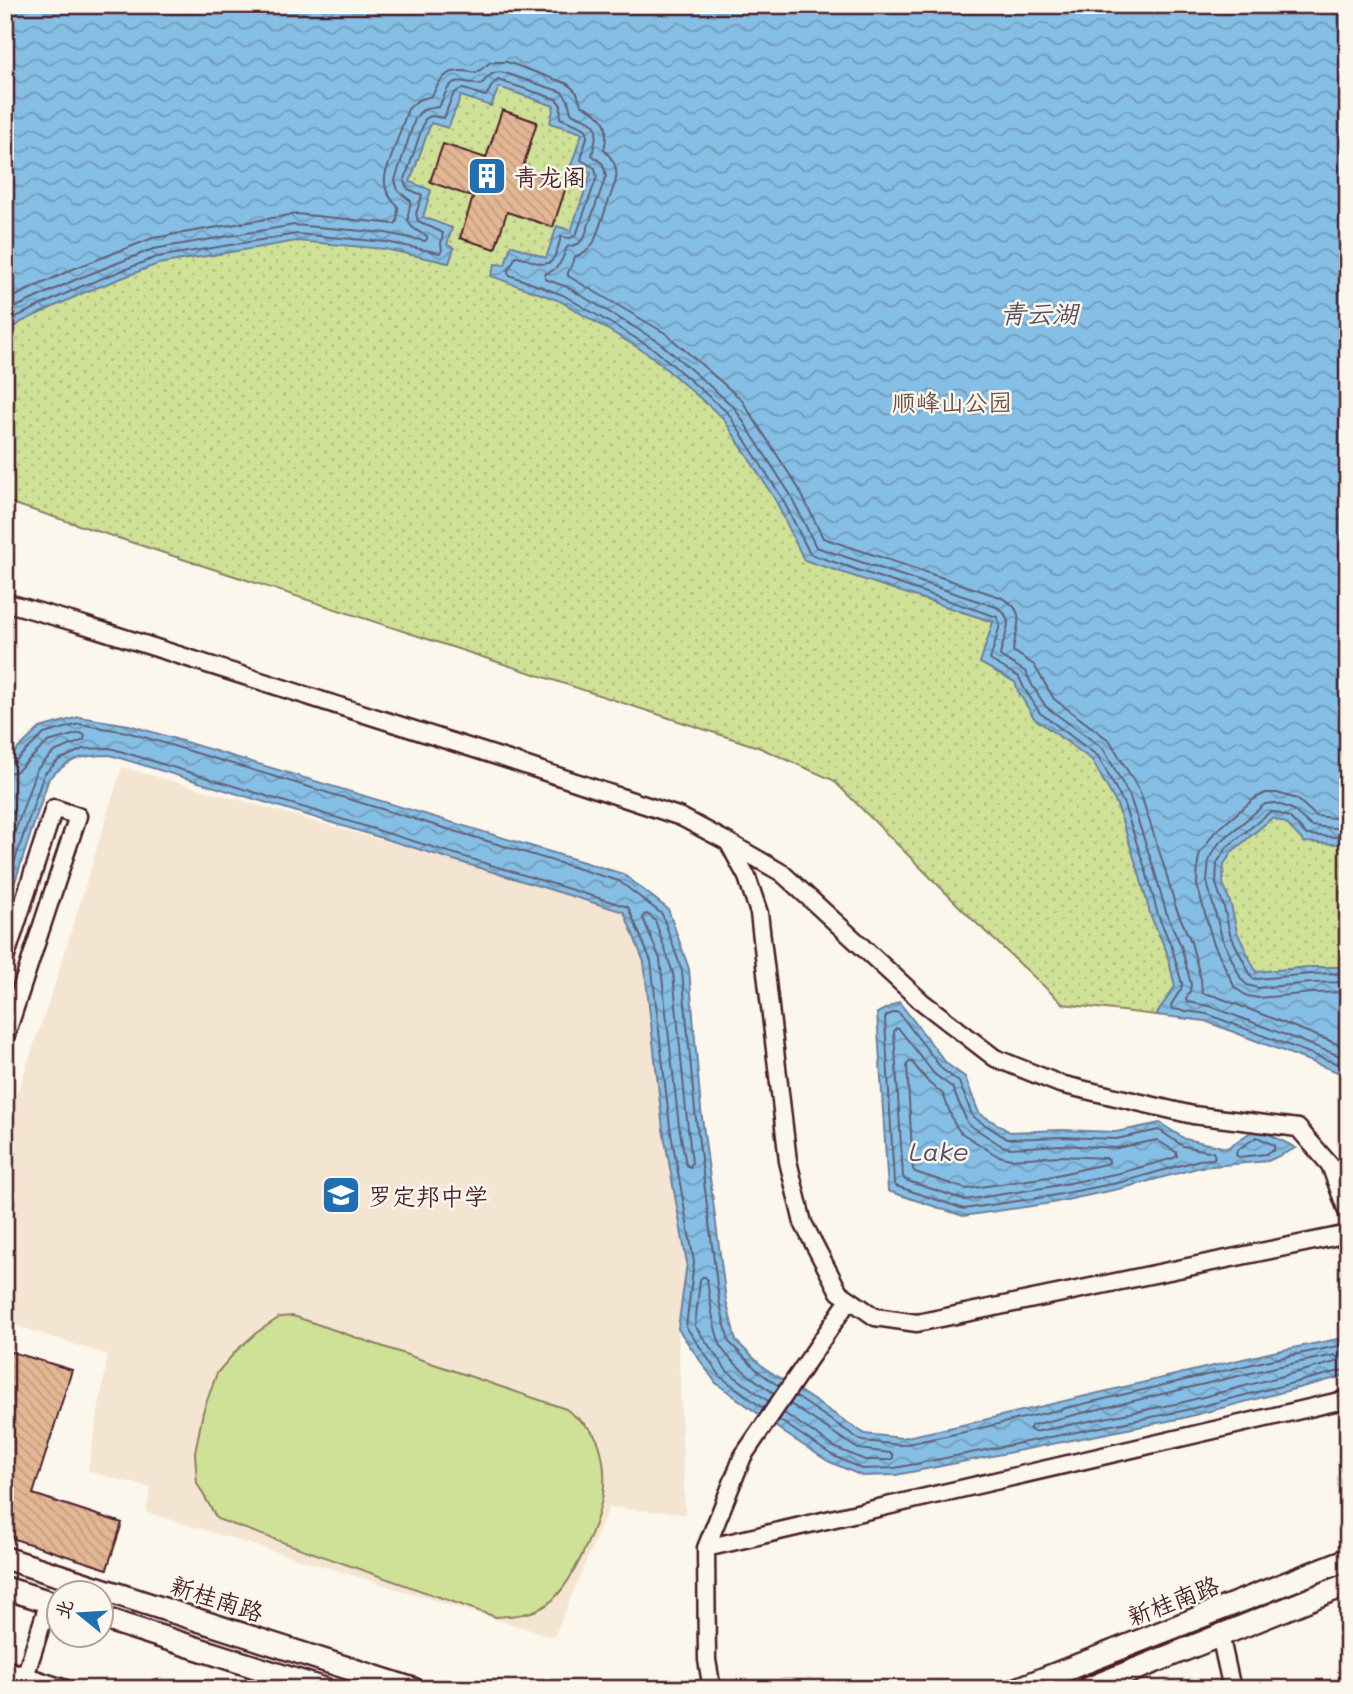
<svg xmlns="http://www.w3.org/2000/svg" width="1353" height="1694" viewBox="0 0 1353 1694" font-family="Mali,'LXGW WenKai TC',sans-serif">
	<defs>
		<pattern id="grass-dots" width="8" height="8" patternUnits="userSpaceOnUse" patternTransform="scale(1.75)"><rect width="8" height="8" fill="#cfe196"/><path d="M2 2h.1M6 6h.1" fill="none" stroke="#b3c181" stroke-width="1.8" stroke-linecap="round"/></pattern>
		<pattern id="water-waves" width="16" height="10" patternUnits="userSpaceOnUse" patternTransform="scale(1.75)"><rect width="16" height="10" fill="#86bfe5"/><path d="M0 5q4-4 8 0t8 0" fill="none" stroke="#709bba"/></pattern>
		<pattern id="building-back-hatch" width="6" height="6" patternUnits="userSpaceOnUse" patternTransform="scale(1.75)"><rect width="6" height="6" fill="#e3b694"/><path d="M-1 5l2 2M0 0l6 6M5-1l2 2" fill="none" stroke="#c49c80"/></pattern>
	</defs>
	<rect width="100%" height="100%" fill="#fbf7ec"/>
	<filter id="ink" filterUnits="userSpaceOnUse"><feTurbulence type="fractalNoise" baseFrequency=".0143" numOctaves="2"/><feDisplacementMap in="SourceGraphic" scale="14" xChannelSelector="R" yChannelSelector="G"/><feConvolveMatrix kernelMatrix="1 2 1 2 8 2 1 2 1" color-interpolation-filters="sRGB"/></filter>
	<g filter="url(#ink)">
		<!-- built -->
		<path fill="#f4e4d2" d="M122,767L473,866L624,912L644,962L687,1263L678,1329L685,1514L609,1507L554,1637L146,1512L151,1488L88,1471L108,1355L5,1322V1128L55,984Z"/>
		<!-- grass -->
		<path fill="url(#grass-dots)" stroke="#8c8060" stroke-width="2" d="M5,5H1348V967H1310L1256,972L1156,1015L1063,1004L973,920L833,780L758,747L5,501Z"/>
		<!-- garden -->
		<path fill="#cfe196" stroke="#8c8060" stroke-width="2" d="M293,1316L566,1409C578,1419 594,1429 599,1444C603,1457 605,1472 604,1486C602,1517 571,1592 543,1607C528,1615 512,1616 496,1617L217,1519L197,1483L195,1453L203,1412L217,1373L236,1351L256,1333L280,1317Z"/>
		<!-- water -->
		<path fill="url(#water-waves)" stroke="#6e7f9b" stroke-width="2" d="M5,5H1348V842L1335,844L1304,842L1286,823L1272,818L1232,852L1224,864L1223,883L1231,905L1237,932L1256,972L1310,967H1348V1076L1205,1021L1156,1015L1175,986L1166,950L1151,917L1139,873L1117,805L1092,760L1034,718L1018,691L1015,682L980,663L993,622L804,560L776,501L723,418L650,355L560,301L491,276L495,264L505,265L511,245L546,258L557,226L571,231L591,173L571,166L582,133L550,123L554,106L499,87L491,106L461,96L448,128L431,123L410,182L431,190L423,217L452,228L447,245L454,248L449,263L385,249L297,241L158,264L83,293L21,322L5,335Z
			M79,717L129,725L623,874L668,909L689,969L701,1110L726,1300L736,1341L763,1367L865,1434L902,1438L958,1426L1273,1352L1348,1337V1375L1183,1418L896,1475L862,1476L828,1461L786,1434L716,1383L678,1329L687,1263L663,1129L644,962L624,912L110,755C81,755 71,758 49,778L5,912L6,760L40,728Z
			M899,1002L947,1064L965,1077L979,1113L1010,1132L1061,1130L1116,1132L1160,1123L1185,1139L1227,1148L1257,1128L1296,1148L1268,1161L1201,1167L1123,1188L1052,1203L963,1216L888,1191L877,1013Z"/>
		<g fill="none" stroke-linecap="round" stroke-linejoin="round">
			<!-- shore -->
			<path stroke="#625f75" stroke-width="2" d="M5,301L73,269L153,238L296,214L395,224L397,221L398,207C388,196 382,187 386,172L408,109L418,100L432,96C442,73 451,67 476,73L491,62H507L568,84L577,93L581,105C605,115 610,124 604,150C614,160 619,169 615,183L594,242L588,250L575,257L568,273V276L665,333L741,399L799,489L823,538L1000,597C1030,611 1015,628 1013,651L1034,665L1054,699L1110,741L1140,792L1164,866L1176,908L1191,942L1201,980L1202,993L1215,996L1348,1048
				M5,315L14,308L77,279L153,249L294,225L386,233L425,241L427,239V236C405,226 406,222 411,201L398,191L395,180L415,119C421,108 428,108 439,107C452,79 450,78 481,85C488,77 492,70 505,73L562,92L568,100L571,113C601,125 599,124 592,155L603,164L606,176L584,238L578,244L567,247C562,260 560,269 545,274V279L567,287L659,342L734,407L790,494L816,547L996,607C1019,619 1002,637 1000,656L1026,672L1032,685L1046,707L1103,748L1130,797L1154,869L1166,912L1181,946L1191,984L1190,991L1186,999L1187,1002L1210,1006L1348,1059
				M5,326L18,316L80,287L157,257L297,234L386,242L440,253L442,250L441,244L443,233L418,221L416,214L422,195L408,189L404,182L425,119L431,116L444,118C448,110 451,89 463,89C470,90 479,95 486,96L493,84L498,80L556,99L561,105L560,118C596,133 589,124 581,160L595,168L597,177L576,235L571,238L561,237C559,244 557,253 553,259C546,271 526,257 516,256L508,271L509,275L563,295L654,349L728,413L782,498L810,554L997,617L1000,625L990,660L1019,677L1024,688L1040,713L1098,756L1123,802L1146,871L1158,915L1172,948L1182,984L1181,989L1171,1005L1172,1009L1207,1014L1348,1068
				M5,765L13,763L44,734L79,724L127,732L619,881L662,914L682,971L695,1111L719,1300L729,1342L759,1372L779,1386
				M5,774L17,771L48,742L80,733L85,735L84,740L54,752L36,770L5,861
				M1348,816L1333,818L1316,816L1297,799L1277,793H1266L1255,798L1214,833L1200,853L1198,861L1197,885L1213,942L1235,988L1247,996L1258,998L1312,993L1348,992
				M1348,826L1334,828L1311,826L1292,809L1275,803L1265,804L1219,843L1209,859L1207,882L1222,938L1241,979L1247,985L1258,988L1311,983L1348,982
				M1348,835L1335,837L1307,835L1289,817L1275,812H1270L1227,847L1217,863L1216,884L1224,907L1230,934L1252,978L1257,979L1311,974L1348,973
				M5,890L44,774L59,760L83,749L110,748L628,907L651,961L670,1127L694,1262L686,1327L721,1377L764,1409
				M647,914L655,920L673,973L686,1111L692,1163L690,1167L686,1165L679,1126L660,959L643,918L644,915Z
				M895,1012L899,1013L942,1069L959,1082L973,1117L1007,1139L1061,1137L1116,1139L1159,1130L1183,1146L1213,1152L1215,1157L1213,1159L1199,1160L1122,1182L1051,1196L964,1209L896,1186L894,1183L885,1019L886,1016Z
				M896,1028L900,1030L935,1075L952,1087L968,1124L1002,1146L1010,1148L1061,1145L1117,1148L1157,1140L1176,1152L1177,1156L1174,1158L1120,1173L1049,1187L965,1200L905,1180L903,1177L894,1032Z
				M909,1062H912L929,1083L943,1094L954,1123L960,1132L996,1155L1010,1159L1061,1156L1106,1158L1109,1160V1163L1048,1177L966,1189L915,1172L913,1169L907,1065Z
				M1257,1137L1274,1145V1150L1266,1154L1239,1157L1236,1155L1237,1150Z
				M1335,1355L1339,1359L1336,1362L1180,1403L1034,1432L1029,1429L1032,1425L1276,1367Z
				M795,1396L862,1441L902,1445L960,1433L1274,1359L1348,1344
				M768,1401L727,1371L695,1326L700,1280L702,1277H705L707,1279C709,1295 715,1337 723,1350C734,1366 758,1382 774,1393
				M784,1413L836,1448L865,1460H890L893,1458V1455L891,1453L858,1449L790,1404
				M779,1420L832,1455L862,1469L895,1468L1182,1411L1348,1369"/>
		</g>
		<!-- building -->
		<path fill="url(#building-back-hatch)" stroke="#4a1f2b" stroke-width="2" d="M502,110L537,122L522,170L567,184L553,227L507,212L495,249L460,238L473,197L430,182L443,144L486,158Z
			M5,1350L72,1370L33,1494L122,1523L107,1569L5,1536Z"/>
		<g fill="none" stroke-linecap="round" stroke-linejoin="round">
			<!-- minor casing -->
			<g stroke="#4a1f2b" stroke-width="21">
				<path id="minor" d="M5,602L84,625L506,759L681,817L728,842L747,877L759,913L788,1161L803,1223L839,1292L875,1317L917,1323L1348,1234
					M728,842L782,873L921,1001L995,1058L1060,1084L1193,1115L1298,1128L1330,1165L1348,1214
					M5,959L54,808L78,816L5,1038
					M706,1548L1348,1399
					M1220,1635L1232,1689
					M5,1669L66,1689
					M21,1689L49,1601
					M712,1689L707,1660L706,1548L743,1456L849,1300"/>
			</g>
			<!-- major casing -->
			<g stroke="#4a1f2b" stroke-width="26">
				<path id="major" d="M5,1558L413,1689
					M5,1588L60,1605
					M102,1618L324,1689
					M1017,1689L1348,1559
					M1087,1689L1348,1584"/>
			</g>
			<!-- minor -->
			<use href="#minor" stroke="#fbf7ec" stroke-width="16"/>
			<!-- major -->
			<use href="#major" stroke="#fbf7ec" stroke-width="21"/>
		</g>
	</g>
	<!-- icons -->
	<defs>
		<g id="building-square" transform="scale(2.0125)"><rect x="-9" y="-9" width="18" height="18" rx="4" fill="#1f6fb2" stroke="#fbf7ec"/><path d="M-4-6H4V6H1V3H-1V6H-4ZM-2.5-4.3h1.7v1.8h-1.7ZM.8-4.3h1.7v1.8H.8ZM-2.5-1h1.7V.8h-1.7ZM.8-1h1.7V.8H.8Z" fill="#fff"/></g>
		<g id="school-square" transform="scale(2.0125)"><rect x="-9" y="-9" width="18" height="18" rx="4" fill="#1f6fb2" stroke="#fbf7ec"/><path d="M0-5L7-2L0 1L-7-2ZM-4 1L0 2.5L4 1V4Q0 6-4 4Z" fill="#fff"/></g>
	</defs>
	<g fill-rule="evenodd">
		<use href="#building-square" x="487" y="176"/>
		<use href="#school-square" x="341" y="1195"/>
	</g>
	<g text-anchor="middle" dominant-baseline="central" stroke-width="5" stroke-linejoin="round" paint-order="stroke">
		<!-- poi labels -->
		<g font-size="24" fill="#4a1f2b" stroke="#fbf7ec" text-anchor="start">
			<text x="514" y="176">青龙阁</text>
			<text x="368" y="1195">罗定邦中学</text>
		</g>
		<!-- park labels -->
		<g font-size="24" fill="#6b5046" stroke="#fbf7ec">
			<text x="952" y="401">顺峰山公园</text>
		</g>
		<!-- street labels -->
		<g font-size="24" fill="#4a1f2b" stroke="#fbf7ec">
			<text transform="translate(217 1598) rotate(18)">新桂南路</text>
			<text transform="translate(1173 1600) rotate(-21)">新桂南路</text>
		</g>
		<!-- water labels -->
		<g font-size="26" font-style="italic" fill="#5c4f63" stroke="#fbf7ec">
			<text x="1039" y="313">青云湖</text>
			<text x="939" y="1151">Lake</text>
		</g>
	</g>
	<!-- margin -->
	<rect width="1353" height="1694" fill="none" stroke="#fbf7ec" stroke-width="28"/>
	<rect x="14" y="14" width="1325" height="1666" fill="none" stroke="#4a1f2b" stroke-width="2.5" filter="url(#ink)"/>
	<!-- north arrow -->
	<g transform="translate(80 1614) rotate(288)"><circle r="33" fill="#fbf7ec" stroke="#b4a19f" stroke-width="2"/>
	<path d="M0-5L12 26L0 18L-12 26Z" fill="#1f6fb2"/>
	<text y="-10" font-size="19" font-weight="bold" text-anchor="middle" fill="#4a1f2b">北</text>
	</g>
</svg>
